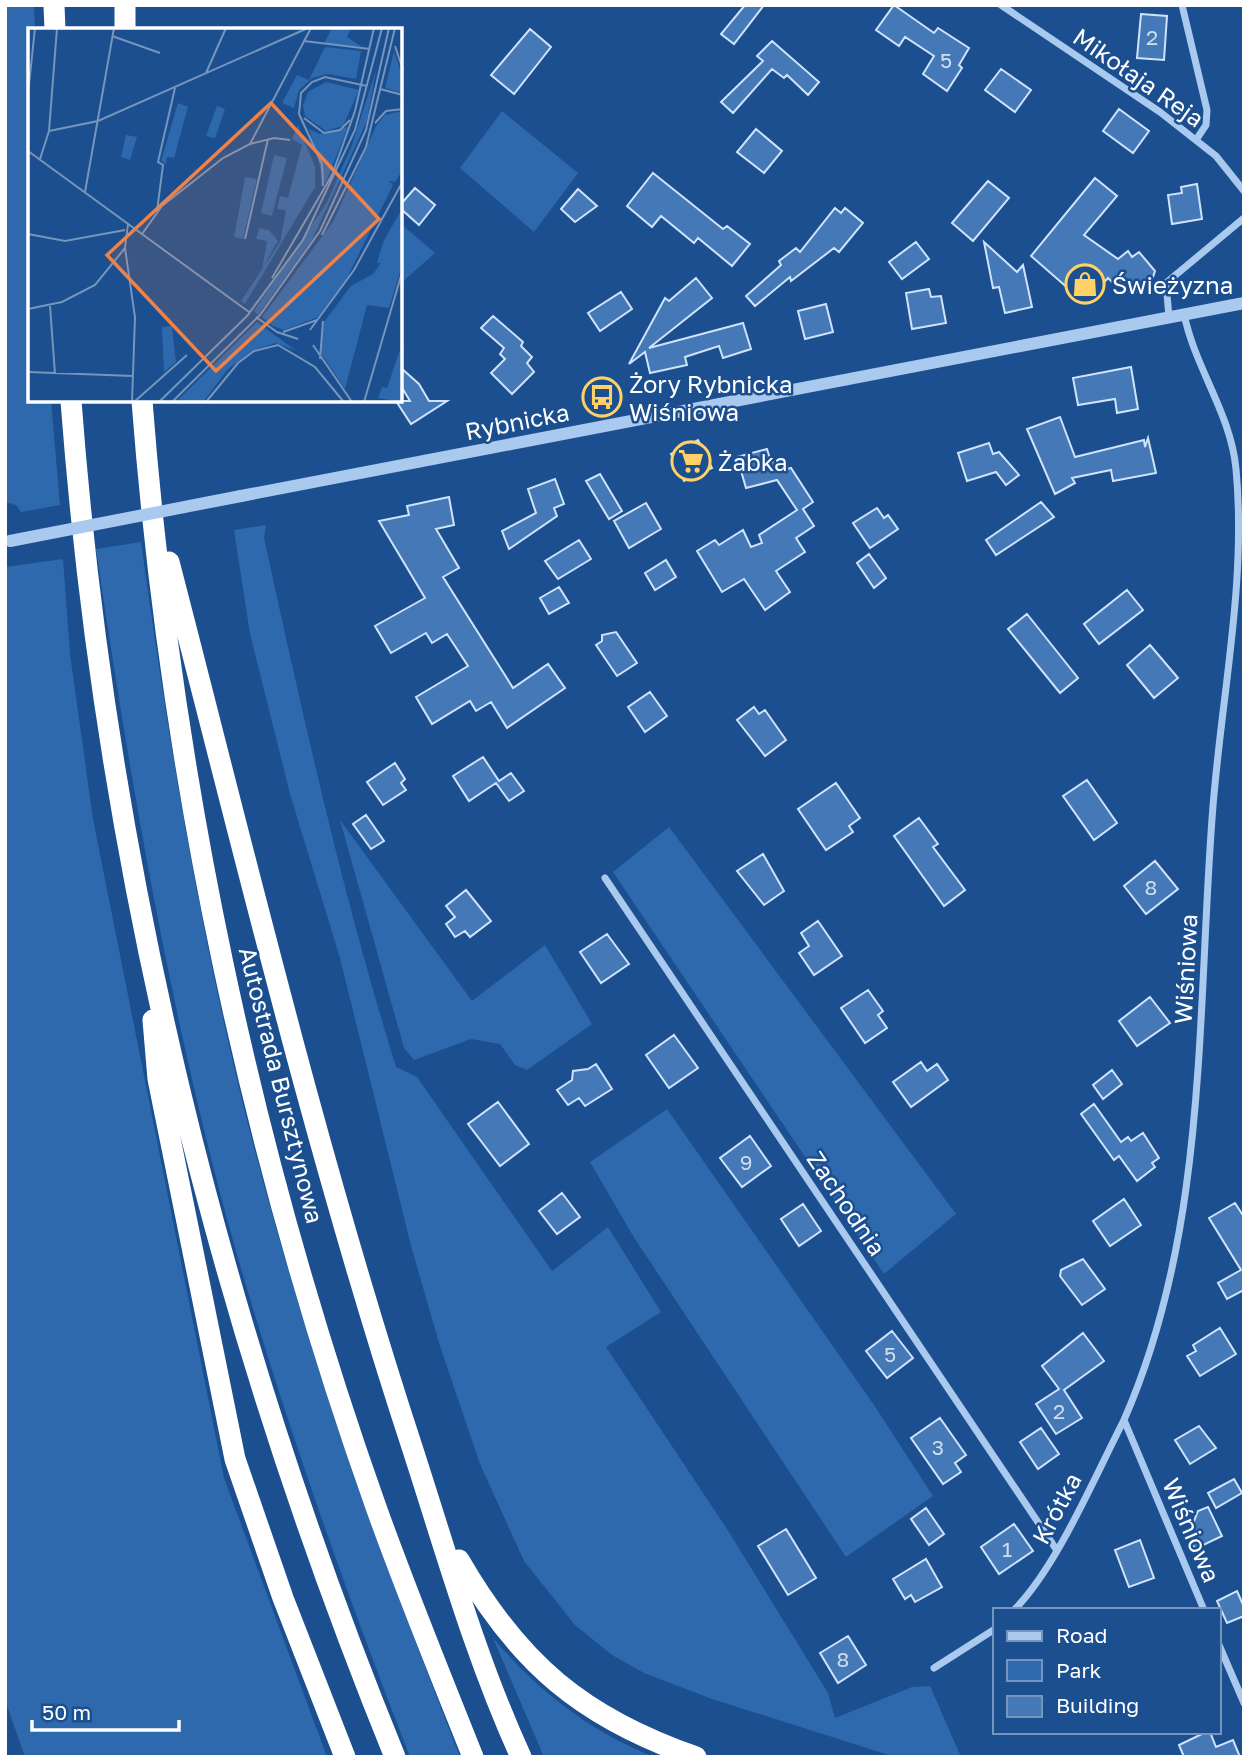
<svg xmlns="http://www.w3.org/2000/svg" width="1249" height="1762" viewBox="0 0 1249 1762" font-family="'Golos Text',sans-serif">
	<rect width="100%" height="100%" fill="#1b4f8f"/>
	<!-- green -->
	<path fill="#2e69ad" d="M5,5H34L35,30H30V401H51L60,505L21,512L16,505L5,502Z
		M502,111L578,173L534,232L460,168Z
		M401,224L435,253L401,283Z
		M266,525L264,538C303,716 342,893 396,1067L417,1077L552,1271L608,1227L661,1312L606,1347L727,1529L828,1693L835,1718L912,1687L930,1686L961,1757H895L712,1699L644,1673L612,1655L575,1625L524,1561L480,1464L440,1346L411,1246L340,958L290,794L250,634L234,530Z
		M141,542C173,773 212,1007 277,1231C328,1410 392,1583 460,1757H410C346,1592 287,1427 238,1258C172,1027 131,786 96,549Z
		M63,559L70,654L93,819L224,1478L327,1757H25L5,1700V567Z
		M340,820L472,1001L545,945L592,1024L527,1070L515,1065L500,1044L471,1039L414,1060L404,1048Z
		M669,827L956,1214L884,1274L613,872Z
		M667,1109L874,1405L933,1496L846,1557L633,1236L590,1162Z
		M493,1638C537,1690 589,1731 654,1757H544Z"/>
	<!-- building -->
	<path fill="#4478b7" stroke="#cfe3fa" stroke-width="2" d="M745,5H764L734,44L721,34Z
		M894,5L934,33L938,28L969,48L959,65L962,68L947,91L923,74L934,56L905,37L899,46L876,30Z
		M1141,14L1167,16L1164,60L1137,58Z
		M530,29L551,47L514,94L491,75Z
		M772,41L819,82L808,95L787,75L784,78L772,69L733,113L721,102L763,61L757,56Z
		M1001,69L1031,90L1015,112L985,90Z
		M1119,109L1149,131L1133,153L1103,131Z
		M756,129L782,151L764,173L737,152Z
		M653,173L723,229L727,226L750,244L732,266L698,238L694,243L661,216L652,227L627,206Z
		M1095,178L1117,196L1084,235L1118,259L1128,251L1132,257L1139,252L1155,271L1153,277L1132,295L1118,279L1113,283L1108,278L1085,303L1031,256Z
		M988,181L1009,198L973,241L952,223Z
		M1197,184L1202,219L1172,224L1168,195L1182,193L1181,187Z
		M415,188L435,205L419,225L401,209V204Z
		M578,189L597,206L575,222L561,209Z
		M835,208L841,213L845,208L863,223L839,252L834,248L791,281L790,277L755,306L746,296L781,265L779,261L796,248L800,252Z
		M916,242L929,259L902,279L889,262Z
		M984,242L1017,272L1023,265L1032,307L1005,313L999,287L993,288Z
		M696,278L712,298L649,348L743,323L751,349L723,358L719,346L685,357L687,365L650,373L645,352L629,364L665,298L669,301Z
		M929,289L931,297L941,296L946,323L912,329L906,293Z
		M621,292L632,309L600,331L588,313Z
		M826,304L833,332L805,339L798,311Z
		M493,316L523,342L521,346L532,357L527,363L534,372L512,394L491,373L505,359L500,354L504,348L481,328Z
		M1131,367L1138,409L1117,413L1115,399L1078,405L1073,378Z
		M401,368L419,384L429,401H447L411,424L396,401H410L401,386Z
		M1060,417L1075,457L1144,440L1145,447L1148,438L1156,473L1113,481L1111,470L1072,478L1075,483L1055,494L1027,429Z
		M698,440L712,468L684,481L671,454Z
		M989,443L993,454L999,452L1019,475L1006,485L996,472L967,481L958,453Z
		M767,449L771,462L776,461L779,471L791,468L813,502L803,509L814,526L796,538L805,552L776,571L790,592L765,610L744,579L722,592L697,551L715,540L719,545L743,530L751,547L762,543L759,535L797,510L777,480L746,488L737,457Z
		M600,474L622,511L609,519L586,481Z
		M555,479L564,504L554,508L557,516L509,549L502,531L536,513L528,489Z
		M449,497L454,525L436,529L459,568L443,577L513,688L548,664L565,688L507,728L491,702L476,711L470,701L432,724L416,697L468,666L447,634L432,643L426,633L391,653L375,626L425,598L379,521L409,515L407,506Z
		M1041,502L1054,517L996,555L986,540Z
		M646,503L661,529L629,548L614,521Z
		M877,508L884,518L888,515L898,529L870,548L853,523Z
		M579,540L591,559L558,579L545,561Z
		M869,554L886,578L874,588L857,563Z
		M666,560L676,577L655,590L645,573Z
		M559,587L569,603L549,614L540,598Z
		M1127,590L1143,610L1099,644L1084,624Z
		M1027,614L1078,678L1060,693L1008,629Z
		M616,632L637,663L617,676L596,645L602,641V635Z
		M1150,645L1178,678L1154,698L1127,665Z
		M650,692L667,716L645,732L628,707Z
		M754,707L759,714L765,710L786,740L765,756L737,720Z
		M483,757L499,781L511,773L524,791L509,801L496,783L469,801L453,776Z
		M395,763L405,779L401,783L406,790L383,805L367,782Z
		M1087,780L1117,823L1094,840L1063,796Z
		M836,783L860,818L849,826L853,832L826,850L798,809Z
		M366,815L384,841L371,849L353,824Z
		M919,818L938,844L933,847L965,890L944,906L894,836Z
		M763,854L784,891L764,905L737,871Z
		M1155,861L1178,889L1146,914L1124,886Z
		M466,890L491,921L470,937L465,931L455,937L446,924L455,917L446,906Z
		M818,921L842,956L814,975L799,953L809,946L801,933Z
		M607,934L629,964L601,983L580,952Z
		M868,990L883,1011L878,1015L887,1028L865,1043L841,1008Z
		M1150,997L1170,1023L1137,1046L1119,1021Z
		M674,1035L698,1068L669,1088L646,1055Z
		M921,1062L927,1071L937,1064L948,1080L911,1107L893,1082Z
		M596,1064L612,1089L585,1106L579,1098L568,1105L557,1090L572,1080L573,1071L588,1069Z
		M1112,1070L1122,1084L1103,1099L1093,1085Z
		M498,1102L529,1144L500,1166L468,1124Z
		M1094,1104L1121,1142L1128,1137L1131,1141L1143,1133L1159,1158L1152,1163L1155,1167L1137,1181L1119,1156L1114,1160L1081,1114Z
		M750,1136L771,1166L742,1187L720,1158Z
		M562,1193L580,1217L557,1234L539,1211Z
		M1124,1199L1141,1225L1110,1246L1093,1221Z
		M1235,1203L1244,1217V1290L1227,1299L1218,1283L1241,1270L1209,1218Z
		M803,1204L821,1231L799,1246L781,1219Z
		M1083,1259L1105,1289L1082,1305L1060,1276L1061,1270Z
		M1220,1328L1236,1354L1200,1376L1187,1356L1196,1351L1193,1345Z
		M892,1331L913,1358L887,1378L866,1351Z
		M1083,1333L1104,1361L1064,1390L1082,1418L1056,1434L1036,1404L1059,1389L1042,1366Z
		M940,1418L966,1455L955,1463L961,1472L943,1484L911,1438Z
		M1199,1426L1216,1448L1190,1464L1175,1440Z
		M1041,1428L1059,1454L1038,1469L1020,1442Z
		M1234,1479L1242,1493L1216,1508L1208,1493Z
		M1208,1507L1222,1536L1195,1549L1188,1536L1198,1511Z
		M926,1508L944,1534L929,1545L911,1519Z
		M1014,1524L1033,1551L999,1574L981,1547Z
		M786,1529L816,1578L788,1595L758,1546Z
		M1140,1540L1154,1578L1129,1587L1115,1550Z
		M926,1559L942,1587L915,1602L911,1595L905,1599L893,1579Z
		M1237,1591L1244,1607V1616L1227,1623L1217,1601Z
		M848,1636L866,1665L838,1683L820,1653Z
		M1206,1732H1210L1216,1747L1233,1740L1240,1757H1184L1179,1745Z"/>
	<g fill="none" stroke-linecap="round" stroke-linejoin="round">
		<!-- minor -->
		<path stroke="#a9c9ee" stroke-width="7" d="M1001,5L1160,112L1216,156L1244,191
			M1182,5L1207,110L1206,125L1196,140
			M1184,314C1195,368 1231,414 1236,469C1247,586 1220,702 1212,819C1197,1020 1207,1231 1124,1420L1204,1610
			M1169,317L1166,283L1244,218
			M605,878L1056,1549
			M1014,1610C1057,1567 1095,1476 1124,1420
			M1219,1645L1244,1703
			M934,1668L995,1629"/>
		<!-- tertiary -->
		<path stroke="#a9c9ee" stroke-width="12" d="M241,496L1244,303"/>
		<!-- motorway -->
		<path stroke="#fff" stroke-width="21" d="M54,5L55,30
			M125,5V30
			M71,401C106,866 219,1325 395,1757
			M142,401C171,776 250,1153 376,1507C406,1591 440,1674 473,1757
			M169,562C246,859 317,1158 413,1450C446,1552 476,1659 521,1757
			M153,1020L158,1079L235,1459L283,1598L345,1757
			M459,1560C519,1664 583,1718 696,1757"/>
		<!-- tertiary-bridge -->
		<path stroke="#a9c9ee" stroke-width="12" d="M10,541L241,496"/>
	</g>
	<!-- icons -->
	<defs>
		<g id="shop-ring" transform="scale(2.0125)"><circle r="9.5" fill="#1b4f8f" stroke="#ffd166" stroke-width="1.5"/><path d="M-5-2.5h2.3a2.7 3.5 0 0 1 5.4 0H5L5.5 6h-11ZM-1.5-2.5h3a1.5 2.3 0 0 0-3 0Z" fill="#ffd166"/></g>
		<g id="bus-ring" transform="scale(2.0125)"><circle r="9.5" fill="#1b4f8f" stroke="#ffd166" stroke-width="1.5"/><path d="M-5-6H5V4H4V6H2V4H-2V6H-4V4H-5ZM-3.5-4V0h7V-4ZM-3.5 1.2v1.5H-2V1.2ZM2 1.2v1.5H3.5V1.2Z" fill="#ffd166"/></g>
		<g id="supermarket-ring" transform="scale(2.0125)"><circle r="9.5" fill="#1b4f8f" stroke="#ffd166" stroke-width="1.5"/><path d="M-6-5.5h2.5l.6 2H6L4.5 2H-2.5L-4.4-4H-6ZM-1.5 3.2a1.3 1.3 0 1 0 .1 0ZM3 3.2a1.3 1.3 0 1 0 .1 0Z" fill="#ffd166"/></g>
	</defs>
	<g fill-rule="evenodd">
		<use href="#shop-ring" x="1085" y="284"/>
		<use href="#bus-ring" x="602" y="397"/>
		<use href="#supermarket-ring" x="691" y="461"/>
	</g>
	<g text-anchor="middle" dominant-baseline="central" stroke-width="5" stroke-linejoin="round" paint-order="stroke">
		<!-- number labels -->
		<g font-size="21" fill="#d0dded">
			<text x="1152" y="37">2</text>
			<text x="946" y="60">5</text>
			<text x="1151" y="887">8</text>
			<text x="746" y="1162">9</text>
			<text x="890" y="1354">5</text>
			<text x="1059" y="1411">2</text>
			<text x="938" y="1447">3</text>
			<text x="1007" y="1549">1</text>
			<text x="843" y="1659">8</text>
		</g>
		<!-- street labels -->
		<g font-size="24" fill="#fff" stroke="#1b4f8f">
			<text transform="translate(1139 77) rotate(35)">Mikołaja Reja</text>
			<text transform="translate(517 421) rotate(-11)">Rybnicka</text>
			<text transform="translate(1185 969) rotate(-87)">Wiśniowa</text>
			<text transform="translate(282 1085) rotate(76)">Autostrada Bursztynowa</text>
			<text transform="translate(847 1203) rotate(56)">Zachodnia</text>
			<text transform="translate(1056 1508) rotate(-62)">Krótka</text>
			<text transform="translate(1192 1530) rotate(67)">Wiśniowa</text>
		</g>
		<!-- poi labels -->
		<g font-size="24" fill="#fff" stroke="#1b4f8f" text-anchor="start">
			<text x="1112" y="284">Świeżyzna</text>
			<text x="629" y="383">Żory Rybnicka<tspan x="629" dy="28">Wiśniowa</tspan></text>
			<text x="718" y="461">Żabka</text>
		</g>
	</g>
	<!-- overview -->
	<g transform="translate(28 28)">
		<rect width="374" height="374" fill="#1b4f8f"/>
		<path d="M304,0H323L319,9L334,19L296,16ZM297,19L333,23L328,51L300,46L284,50L271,62L266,80L254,75L269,47L281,52ZM366,23L374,47V65L357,60ZM348,42L339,93L284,212L230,287L226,283L299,174L324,117ZM298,54L331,62L315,98L298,103L277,88L275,78L280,64ZM150,75L160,79L146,130L139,129L138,136L133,133ZM189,78L197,81L187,110L178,108ZM374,83V143L367,154L361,153L365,157L319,250L290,289L256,302L245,298L234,289L305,194L348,98L357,87ZM270,97L287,139V159L217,276L213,273L252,214L258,182L249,181L252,168L260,170L274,117L264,111ZM320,99L297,156L281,101L291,106ZM98,107L109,109L102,132L93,129ZM246,127L259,130L244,188L233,185ZM217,149L229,151L215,211L206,209ZM374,181V238L361,280L339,277L317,361L292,324L296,294L323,258L345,246L353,235H349L356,212ZM231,200L241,202L250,213L234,241L239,213L228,211ZM229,294L267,322L248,315L225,322L200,341L175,374H148ZM144,298L148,334L136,344L134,299ZM374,316V374L350,370L354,359L359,360Z" fill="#2e69ad"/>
		<path fill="none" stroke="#7695bc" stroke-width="2" d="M84,8L132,25M276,13L342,21M367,18L375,42M178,45L198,0M352,61L375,67M0,66L7,0M276,90L296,105L312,102L322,92M347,95L358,83L375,81M21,103L70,93L280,0M222,116L246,110L262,112M0,123L221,284M12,131L21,103L29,0M295,158L294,136L271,86L273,65L284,54L297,49L339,58M57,164L86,0M129,183L135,137L130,134L147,60M100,196L97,220L107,289L104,374M0,206L37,213L97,202M114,206L134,178L195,130L222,116L283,0M294,207L338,119L367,0M217,211L240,111M244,250L304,147L327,83L346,0M22,278L27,346M0,281L34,274L67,257L97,220M228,289L249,304L270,311M282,302L326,242L375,153M255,304L289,292M285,317L324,374M292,331L295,293M0,344L105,348M106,374L159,327M131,374L219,288L275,212L327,102L354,0M144,374L232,287L292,203L338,102L361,0M178,374L210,335L226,323L250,317L287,339L315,373M336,374L375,241"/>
		<path fill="#ee8249" fill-opacity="0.15" stroke="#ee8249" stroke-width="3.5" d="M243,75L351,191L188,343L79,227Z"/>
		<rect width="374" height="374" fill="none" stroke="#fff" stroke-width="3.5"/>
	</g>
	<!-- border -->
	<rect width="1249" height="1762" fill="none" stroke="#ffffff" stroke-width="14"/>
	<!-- legend -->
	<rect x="993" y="1608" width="228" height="126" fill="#1b4f8f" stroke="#7695bc" stroke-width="2"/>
	<rect x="1007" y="1631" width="35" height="10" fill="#a9c9ee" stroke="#7695bc" stroke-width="2"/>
	<text x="1056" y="1643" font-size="21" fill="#ffffff">Road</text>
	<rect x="1007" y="1660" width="35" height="21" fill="#2e69ad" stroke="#7695bc" stroke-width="2"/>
	<text x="1056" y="1678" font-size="21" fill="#ffffff">Park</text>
	<rect x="1007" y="1696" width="35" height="21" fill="#4478b7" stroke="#7695bc" stroke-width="2"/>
	<text x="1056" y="1713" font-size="21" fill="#ffffff">Building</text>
	<!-- scale -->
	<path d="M32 1720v10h147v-10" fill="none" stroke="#ffffff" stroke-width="3.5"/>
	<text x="42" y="1720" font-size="21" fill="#ffffff" stroke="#1b4f8f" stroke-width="5" paint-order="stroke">50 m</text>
</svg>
